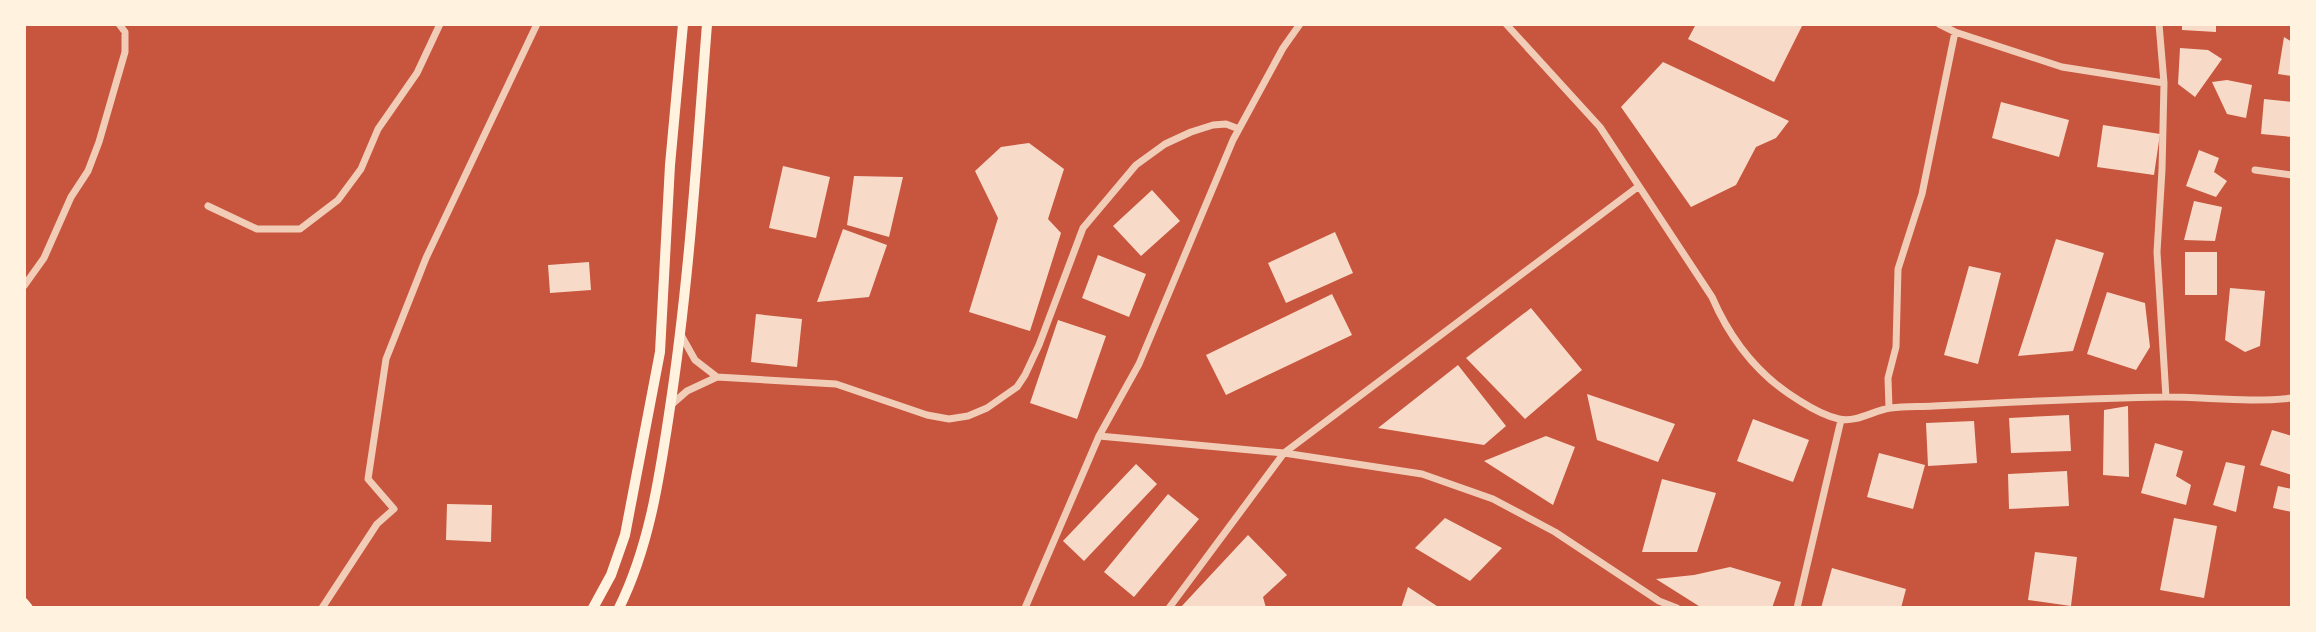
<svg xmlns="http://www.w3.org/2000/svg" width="2316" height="632" viewBox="0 0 2316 632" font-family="'Roboto Serif',serif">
	<rect width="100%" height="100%" fill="#c8553d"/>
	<!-- building -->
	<path fill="#f7dbc8" d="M1696,24H1803L1774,82L1688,39Z
		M2182,24H2216V32L2182,30Z
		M2284,37L2292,42V76L2278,74Z
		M2180,48L2208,50L2222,59L2195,97L2178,84Z
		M1663,62L1789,121L1776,138L1756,147L1736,185L1691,207L1621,107Z
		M2227,80L2252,85L2246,118L2227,114L2212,82Z
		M2264,99L2292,102V137L2261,134Z
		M2001,102L2069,120L2059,157L1992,138Z
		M2103,125L2160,134L2154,175L2097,167Z
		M1029,143L1064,169L1048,219L1061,233L1030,331L969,312L998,218L975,171L1001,147Z
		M2199,150L2219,158L2214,172L2227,181L2216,197L2186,186Z
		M783,166L830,177L816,238L769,228Z
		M854,176L903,177L889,237L847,225Z
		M1152,190L1180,221L1141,256L1113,226Z
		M2194,201L2222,207L2215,241L2184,240Z
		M843,229L887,245L869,297L817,302Z
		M1335,232L1353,273L1286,303L1268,263Z
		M2056,239L2104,253L2073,351L2018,356Z
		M2185,252H2217V295H2185Z
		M1098,255L1146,274L1129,317L1082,298Z
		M589,262L591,290L550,293L548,265Z
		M1969,266L2001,273L1978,364L1944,355Z
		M2230,288L2265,291L2260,346L2245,352L2225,340Z
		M2107,292L2145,303L2150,347L2136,370L2087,354Z
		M1332,294L1352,335L1226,395L1206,355Z
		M1531,308L1582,370L1525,419L1466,358Z
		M756,314L802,319L797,367L751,362Z
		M1058,320L1106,336L1077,419L1030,403Z
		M1458,365L1506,426L1484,445L1378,428Z
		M1587,394L1675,424L1658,462L1597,440Z
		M2128,406L2129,477L2103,475L2104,410Z
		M2069,415L2071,451L2011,453L2009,418Z
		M1753,419L1809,440L1793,482L1737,461Z
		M1974,421L1977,463L1928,466L1926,423Z
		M2272,430L2292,436V475L2260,465Z
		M1546,436L1575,447L1553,505L1484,461Z
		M2155,443L2183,451L2176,476L2191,485L2186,505L2141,493Z
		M1879,453L1925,465L1913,509L1867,497Z
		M2226,462L2245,466L2236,512L2213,505Z
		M1136,464L1157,484L1084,561L1063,541Z
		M2067,471L2069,506L2009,509L2008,474Z
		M1662,479L1716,493L1697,552H1642Z
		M2278,486L2292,489V512L2273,508Z
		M1168,494L1199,519L1134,597L1104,572Z
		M447,504L492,505L491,542L446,540Z
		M1445,518L1502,548L1470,581L1415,548Z
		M2174,518L2217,526L2204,598L2160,590Z
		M1248,535L1287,575L1263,597L1266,608H1180Z
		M2035,552L2077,557L2071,606L2028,600Z
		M1730,567L1781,582L1772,608H1702L1656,579L1694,575Z
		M1832,568L1906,589L1901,608H1821Z
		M1408,587L1440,608H1401Z"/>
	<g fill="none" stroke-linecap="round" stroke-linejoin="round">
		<!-- minor -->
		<path stroke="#f1ccb7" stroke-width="7" d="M1506,24L1600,127L1712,297C1731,341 1758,376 1800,401C1811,408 1825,416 1839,419C1857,423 1874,410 1891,408C1905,406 1920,407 1934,406C2011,402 2088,398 2165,397C2207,397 2249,403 2292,398
			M1939,24L1955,32L2062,67L2164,83
			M2159,24L2164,83L2162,170L2157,252L2166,397
			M2255,170L2292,175
			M208,206L257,229H300L338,200L361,169L378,129L417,73L440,24
			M24,286L44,258L71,197L88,171L99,142L125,52V32L119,24
			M681,335L695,360L717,377
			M671,405L687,391L717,377L836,384L927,415L949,419L968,416L987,408L1017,387L1025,375L1039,345L1083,228L1136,165L1165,144L1191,132L1213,125L1226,124L1239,129
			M1889,408L1888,378L1896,347L1898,269L1922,194L1955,32
			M1099,436L1284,453L1422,474L1493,499L1555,532L1659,601L1677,608
			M322,608L377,524L394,509L368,479L386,359L426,258L537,24
			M1025,608L1099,436L1139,364L1233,140L1283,48L1300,24
			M1169,608L1284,453L1639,186
			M1797,608L1841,420"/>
		<!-- secondary -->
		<path stroke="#fff3e0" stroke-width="10" d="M24,603L28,608
			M593,608L611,575L625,535L660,352L670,165L683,24
			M619,608C649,547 659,480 669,414C689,285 697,154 707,24"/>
	</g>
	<!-- border -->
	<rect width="2316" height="632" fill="none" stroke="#fff3e0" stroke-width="52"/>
</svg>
